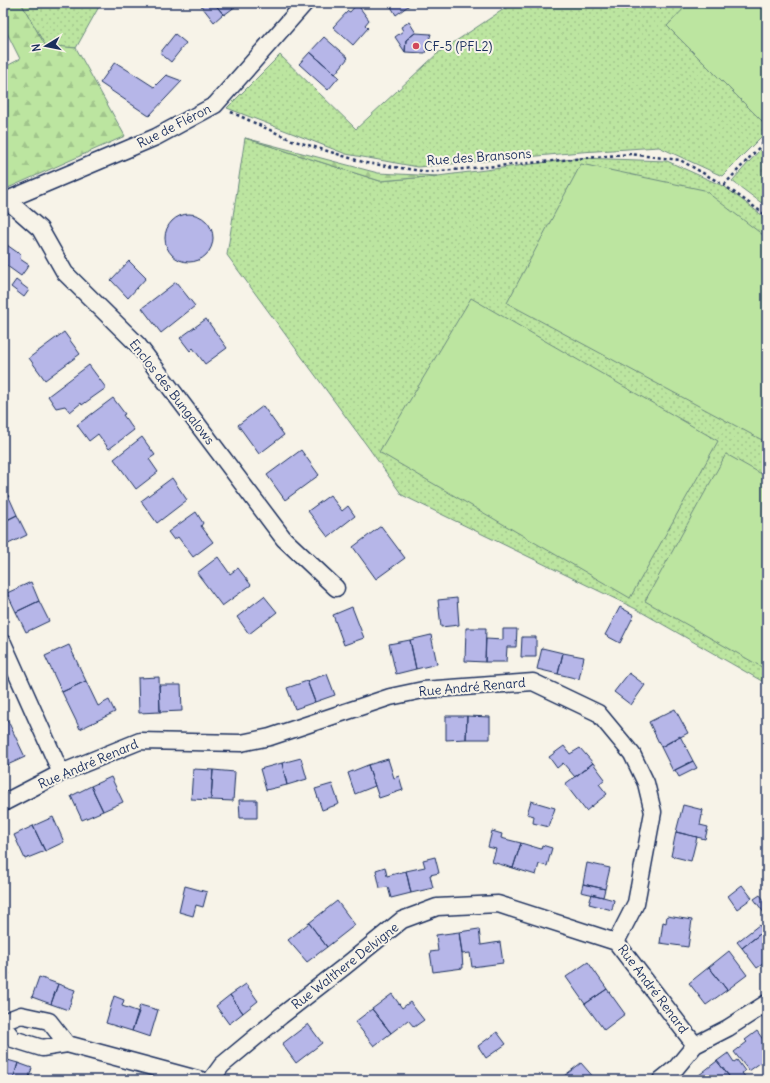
<svg xmlns="http://www.w3.org/2000/svg" width="770" height="1083" viewBox="0 0 770 1083" font-family="Delius,sans-serif">
	<defs>
		<pattern id="grass-dots" width="8" height="8" patternUnits="userSpaceOnUse"><rect width="8" height="8" fill="#bce5a0"/><path d="M2 2h.1M6 6h.1" fill="none" stroke="#a1c58c" stroke-width="1.8" stroke-linecap="round"/></pattern>
		<pattern id="forest-firs" width="22" height="20" patternUnits="userSpaceOnUse"><rect width="22" height="20" fill="#bce5a0"/><path d="M5 1l3.5 6h-7zM16 11l3.5 6h-7z" fill="#a1c58c"/></pattern>
	</defs>
	<rect width="100%" height="100%" fill="#f7f3e8"/>
	<filter id="ink" filterUnits="userSpaceOnUse"><feTurbulence type="fractalNoise" baseFrequency=".025" numOctaves="2"/><feDisplacementMap in="SourceGraphic" scale="8" xChannelSelector="R" yChannelSelector="G"/><feConvolveMatrix kernelMatrix="1 2 1 2 8 2 1 2 1" color-interpolation-filters="sRGB"/></filter>
	<g filter="url(#ink)">
		<!-- grass -->
		<path fill="url(#grass-dots)" stroke="#6c8a7f" d="M21,3H101L76,48L45,46Z
			M513,3H767V131L722,176L659,147L581,152L418,167L346,154L227,108L280,55L356,129L438,53Z
			M245,138L380,181L438,176L580,158L667,161L725,187L767,219V684L636,609L402,495L368,447L227,255Z
			M767,142V207L732,181Z"/>
		<!-- forest -->
		<path fill="url(#forest-firs)" stroke="#6c8a7f" d="M3,3H21L45,45L76,48L125,136L8,188L3,184V68L20,59L3,25Z
			M245,138L378,173L438,176L380,181Z"/>
		<!-- pitch -->
		<path fill="#bce5a0" stroke="#6c8a7f" d="M689,3H767V126L667,26Z
			M581,164L704,190L767,238V434L762,440L507,303Z
			M471,298L718,441L630,598L379,452Z
			M726,454L767,477V670L645,601Z"/>
		<!-- building -->
		<path fill="#b6b6e8" stroke="#1b2f5e" d="M199,3H214L223,14L214,22Z
			M214,3H240L224,15Z
			M393,3H412L396,15L390,5Z
			M357,4L369,20L365,25L368,28L353,45L333,27L348,11L350,12Z
			M409,22L416,33H415L406,40L405,52L395,37L403,31L401,27Z
			M415,33L431,34L425,53L405,52L406,40Z
			M175,34L186,43L171,62L160,53Z
			M324,37L348,58L335,74L310,52Z
			M310,52L339,77L328,90L299,64Z
			M115,62L154,87L166,75L182,81L149,116L100,83Z
			M165 238a24 24 0 1 1 48 0a24 24 0 1 1-48 0Z
			M7,245L21,255L20,259L29,265L21,276L3,263V247L4,248Z
			M129,261L146,278L128,298L111,280Z
			M16,280L29,290L24,297L11,287Z
			M176,282L195,306L161,333L142,308Z
			M206,319L227,348L205,364L193,348L190,351L180,338Z
			M64,332L80,354L45,380L29,358Z
			M89,365L106,388L82,405L81,403L70,412L65,406L56,408L48,396Z
			M113,398L125,414L123,415L134,430L109,449L98,434L89,441L77,425Z
			M263,406L284,435L259,454L238,425Z
			M142,437L155,455L149,459L158,472L136,489L114,459Z
			M301,450L319,475L285,500L267,475Z
			M172,478L187,500L157,523L141,501Z
			M8,495L17,515L3,522V497Z
			M330,495L342,511L348,506L355,516L328,537L308,511Z
			M196,512L203,523L201,526L213,542L193,557L178,537L174,540L168,532Z
			M17,515L27,535L4,546L3,522Z
			M381,526L405,558L376,579L353,547Z
			M218,557L230,574L238,568L251,585L222,606L197,573Z
			M31,582L39,601L16,612L7,593Z
			M264,596L277,612L249,634L237,617Z
			M457,598L459,625L441,627L438,600Z
			M39,601L49,621L26,632L16,612Z
			M352,607L364,638L344,645L333,615Z
			M620,607L634,615L620,643L605,635Z
			M466,628H486L485,662L465,661Z
			M503,629H517L516,647H507L506,662H485L486,639L503,640Z
			M431,635L437,664L416,669L410,640Z
			M522,637H536V657H521Z
			M410,640L416,669L396,674L389,644Z
			M69,645L86,681L62,692L45,656Z
			M542,648L563,653L558,674L537,669Z
			M563,653L584,657L579,679L558,674Z
			M629,673L645,685L631,705L614,692Z
			M327,674L335,695L315,702L307,681Z
			M159,677L160,712L139,713L138,678Z
			M86,681L98,706L109,700L115,712L80,729L62,692Z
			M307,681L315,702L295,709L287,688Z
			M159,685H181L182,711L160,712Z
			M675,709L688,733L661,747L649,722Z
			M3,710L8,721L3,723Z
			M446,716H467L466,739L446,740Z
			M467,716L490,717V739H466Z
			M8,721L25,757L3,767V723Z
			M680,736L693,761L673,771L661,747Z
			M564,746L570,754L580,748L593,763L575,777L563,763L557,768L549,757Z
			M301,758L307,779L287,785L282,763Z
			M388,759L394,778L399,776L403,790L379,798L368,765Z
			M693,761L697,768L679,777L675,770Z
			M282,763L287,785L266,790L260,769Z
			M593,763L605,779L599,784L607,794L586,811L565,784Z
			M368,765L375,786L355,794L348,773Z
			M193,769L213,770L211,800L191,799Z
			M213,770L235,772L233,801L211,800Z
			M111,777L123,802L103,811L91,786Z
			M332,784L339,804L322,810L315,789Z
			M91,786L103,811L82,820L71,796Z
			M239,800H257V818H240Z
			M531,801L555,808L549,827L533,823L534,816L527,814Z
			M683,805L703,810L700,825L708,827L705,839L676,832Z
			M53,817L64,842L45,851L33,826Z
			M33,826L45,851L25,859L14,835Z
			M492,831L502,834L501,838L521,843L513,868L492,862L496,849L488,847Z
			M676,832L697,837L691,861L671,856Z
			M521,843L541,849L542,845L552,848L547,866L539,864L536,875L513,868Z
			M435,857L439,873L430,875L433,888L411,893L406,871L425,867L423,860Z
			M587,863L610,868L605,889L583,884Z
			M385,867L387,876L406,871L411,893L391,898L388,887L380,888L376,870Z
			M583,884L605,889L603,897L581,892Z
			M742,885L752,898L737,909L728,896Z
			M185,886L207,892L203,907L196,905L193,916L179,912Z
			M592,894L614,900L612,910L589,904Z
			M760,895L767,904V917L754,899Z
			M337,901L355,925L327,947L309,923Z
			M667,916L692,920L688,947L660,943L663,922L666,923Z
			M309,923L327,947L307,962L288,940Z
			M759,925L764,931L742,948L737,942Z
			M479,929L481,945L500,942L503,963L472,967L470,953L462,954L459,932Z
			M764,931L767,935V961L757,968L742,948Z
			M459,932L462,954L463,968L433,972L430,952L438,951L436,935Z
			M729,951L747,975L727,990L709,967Z
			M588,962L607,989L585,1004L566,977Z
			M709,967L727,990L706,1005L689,983Z
			M3,971L9,973L3,992Z
			M39,977L58,984L51,1004L32,997Z
			M58,984L75,990L68,1010L51,1004Z
			M246,984L258,1001L243,1013L230,995Z
			M607,989L625,1014L604,1030L585,1004Z
			M392,994L402,1008L410,1002L424,1020L414,1027L408,1020L391,1033L372,1009Z
			M230,995L243,1013L229,1024L216,1006Z
			M114,996L124,1000L122,1006L139,1012L132,1031L106,1023Z
			M140,1005L158,1010L150,1037L132,1031Z
			M372,1009L391,1033L374,1046L355,1022Z
			M308,1024L322,1043L296,1063L282,1044Z
			M757,1031L767,1045V1058L749,1071L734,1052L747,1042L745,1040Z
			M497,1032L506,1044L486,1058L478,1046Z
			M728,1053L734,1062L737,1060L745,1071L742,1073L748,1080H732L717,1061Z
			M4,1059L18,1063L13,1080H3V1062Z
			M717,1061L732,1080H696L694,1079Z
			M18,1063L32,1068L28,1080H13Z
			M581,1063L596,1080H560V1079Z"/>
		<g fill="none" stroke-linecap="round" stroke-linejoin="round">
			<!-- street casing -->
			<g stroke="#1b2f5e" stroke-width="19">
				<path id="street" d="M3,198L7,200L40,229L65,273L138,345L284,539L336,588
					M3,203L7,200L156,137L215,105L305,3
					M3,643L61,773
					M3,803L61,773L140,741L241,743L270,737L390,697L423,690L533,682L598,713L632,754L646,783L653,812L636,903L616,942
					M616,942L695,1045
					M3,1022L21,1015L49,1021L67,1044
					M3,1026L13,1039L42,1048L67,1044L201,1080
					M211,1080L222,1065L281,1016L344,967L402,920L437,907L498,904L616,942
					M661,1080L676,1068L695,1045L728,1028L767,1003"/>
			</g>
			<!-- path -->
			<path stroke="#1b2f5e" stroke-width="2.5" stroke-dasharray="3 3" stroke-linecap="butt" d="M231,112L292,140L366,163L429,172L630,154L680,160L724,185L767,216
				M724,185L767,139"/>
			<!-- street -->
			<use href="#street" stroke="#f7f3e8" stroke-width="16"/>
		</g>
	</g>
	<!-- markers -->
	<circle fill="#d1495b" stroke="#f7f3e8" stroke-width="1.5" cx="416" cy="46" r="4"/>
	<g text-anchor="middle" dominant-baseline="central" stroke-width="4" stroke-linejoin="round" paint-order="stroke">
		<!-- poi labels -->
		<g font-size="13" fill="#1b2f5e" stroke="#f7f3e8" text-anchor="start">
			<text x="424" y="46">CF-5 (PFL2)</text>
		</g>
		<!-- street labels -->
		<g font-size="13" fill="#1b2f5e" stroke="#f7f3e8">
			<text transform="translate(174 126) rotate(-27)">Rue de Fléron</text>
			<text transform="translate(479 157) rotate(-4)">Rue des Bransons</text>
			<text transform="translate(172 392) rotate(52)">Enclos des Bungalows</text>
			<text transform="translate(472 687) rotate(-5)">Rue André Renard</text>
			<text transform="translate(88 764) rotate(-23)">Rue André Renard</text>
			<text transform="translate(345 966) rotate(-38)">Rue Walthere Delvigne</text>
			<text transform="translate(653 989) rotate(53)">Rue André Renard</text>
		</g>
	</g>
	<!-- margin -->
	<rect width="770" height="1083" fill="none" stroke="#f7f3e8" stroke-width="16"/>
	<rect x="8" y="8" width="754" height="1067" fill="none" stroke="#1b2f5e" stroke-width="1.5" filter="url(#ink)"/>
	<!-- north arrow -->
	<g transform="translate(46 46) rotate(260)" stroke="#f7f3e8" stroke-width="3" paint-order="stroke">
	<path d="M0-3L7 15L0 10L-7 15Z" fill="#1b2f5e"/>
	<text y="-6" font-size="11" font-weight="bold" text-anchor="middle" fill="#1b2f5e">N</text>
	</g>
</svg>
